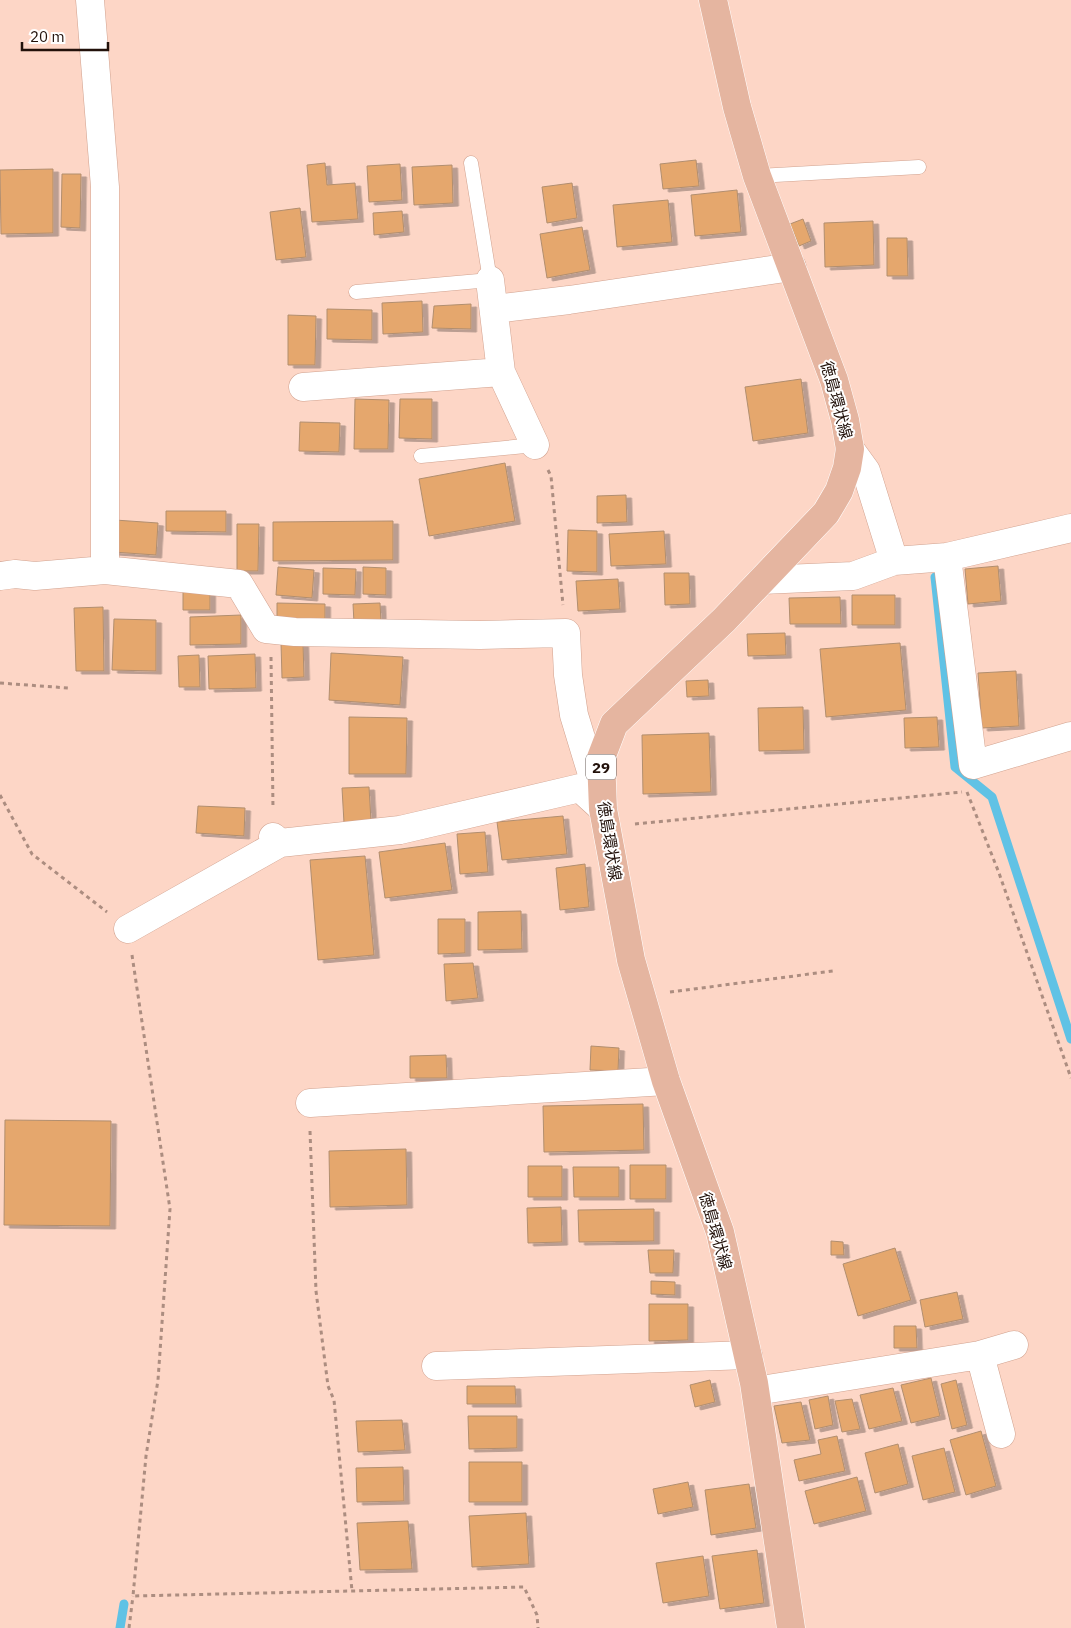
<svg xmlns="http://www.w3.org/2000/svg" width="1071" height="1628" viewBox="0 0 1071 1628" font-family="'IBM Plex Sans','Noto Sans JP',sans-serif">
	<defs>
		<filter id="shadow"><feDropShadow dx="5.5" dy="3" stdDeviation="0" flood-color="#0004"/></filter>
	</defs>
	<rect width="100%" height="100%" fill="#fdd6c6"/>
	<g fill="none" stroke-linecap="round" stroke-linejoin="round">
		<!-- stream -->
		<path stroke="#60c2e5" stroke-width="9" d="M935,577L955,767L992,797L1071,1039
			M120,1628L124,1604"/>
	</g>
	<!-- building -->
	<path fill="#e5a76d" stroke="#b18e6f" filter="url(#shadow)" d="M696,160L699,186L663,189L660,164Z
		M325,163L327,185L355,183L358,219L312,222L307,165Z
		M400,164L402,200L369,202L367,166Z
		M452,165L453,203L414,205L412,167Z
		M53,169V233L1,234L0,170Z
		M62,174H81L80,228L61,227Z
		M572,183L577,218L547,223L542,187Z
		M737,190L741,232L695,236L691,195Z
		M668,200L672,242L617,247L613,205Z
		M300,208L306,257L276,260L270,212Z
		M402,211L404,232L374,235L373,213Z
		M803,219L811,241L799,246L790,224Z
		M873,221L874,265L825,267L824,223Z
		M582,227L590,270L547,278L540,234Z
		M887,238H907L908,276H887Z
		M422,301L423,332L383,334L382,303Z
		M471,304V329L432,328L434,306Z
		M327,309L372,310V340L327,339Z
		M288,315L316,316L315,365H288Z
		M801,379L808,433L753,441L745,387Z
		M355,399L389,400L388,449H354Z
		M400,399H432V439L399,438Z
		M300,422L340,423L339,452L299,451Z
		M505,463L515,521L429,536L419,479Z
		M626,495L627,522L597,523V496Z
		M166,511H226V532L166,531Z
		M115,520L158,523L156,555L113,552Z
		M393,521V560L273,561V522Z
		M237,524H259L258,571H237Z
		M568,530L597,531V572L567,571Z
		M664,531L666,564L611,566L609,534Z
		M998,566L1001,601L968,604L965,569Z
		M278,567L314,570L312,598L276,595Z
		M363,567L386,568V595L363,594Z
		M323,568L356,569L355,595L323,594Z
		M664,573H689L690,604L665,605Z
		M618,579L620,609L578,611L576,581Z
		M183,592L210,593V610H183Z
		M852,595H895V625H852Z
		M840,597L841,624H790L789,598Z
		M277,603L325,604V620L277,619Z
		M380,603L381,622L354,623L353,604Z
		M103,607L104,671H76L74,608Z
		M241,615V644L190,645V617Z
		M114,619L156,620V671L112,670Z
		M785,633L786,655L748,656L747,634Z
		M281,643H303L304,677L282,678Z
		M900,643L906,710L826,717L820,649Z
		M331,653L403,657L400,705L329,700Z
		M255,654L256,688L209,689L208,656Z
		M199,655L200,687H179L178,656Z
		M1016,671L1019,726L982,728L978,673Z
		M708,680L709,696L687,697L686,681Z
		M803,707L804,750L759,751L758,708Z
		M349,717L407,718L406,774H349Z
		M937,717L939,747L905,748L904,718Z
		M709,733L711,792L643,794L642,735Z
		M369,787L371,821L344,823L342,788Z
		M198,806L245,808L244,836L196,833Z
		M563,816L567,854L502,860L497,822Z
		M485,832L488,872L460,874L457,834Z
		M445,843L452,890L385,898L379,852Z
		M365,856L374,955L318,960L310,860Z
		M585,864L589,907L560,910L556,868Z
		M521,911L522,949L478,950V912Z
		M438,919H465V953L438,954Z
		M473,963L478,998L446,1001L444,964Z
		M591,1046L619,1048L618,1071L590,1070Z
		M446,1055L447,1078H410V1056Z
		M643,1104L644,1150L544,1152L543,1106Z
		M5,1120L111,1121L110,1226L4,1225Z
		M406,1149L407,1205L330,1207L329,1151Z
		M630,1165H666V1199H630Z
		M528,1166H562V1197H528Z
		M573,1167H619V1197H574Z
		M561,1207L562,1242L528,1243L527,1208Z
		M654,1209V1241L579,1242L578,1210Z
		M831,1241L843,1242L844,1255H831Z
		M895,1248L911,1300L858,1316L843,1264Z
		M648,1250H674L673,1273H650Z
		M651,1281L675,1282V1295L651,1294Z
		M957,1292L963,1319L925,1327L920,1300Z
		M649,1304H688V1340L649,1341Z
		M894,1326H916L917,1348H894Z
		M931,1378L940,1416L911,1423L901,1385Z
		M710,1380L715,1402L695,1407L690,1385Z
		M956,1380L967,1425L952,1429L941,1384Z
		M467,1386H515L516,1404H467Z
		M893,1388L902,1421L869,1429L860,1395Z
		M828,1396L833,1425L815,1429L809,1400Z
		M852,1399L860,1429L842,1432L835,1401Z
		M801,1402L810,1440L782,1443L774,1406Z
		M468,1416H517V1448L469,1449Z
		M402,1420L405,1450L358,1452L356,1421Z
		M981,1431L996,1486L966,1495L950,1440Z
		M837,1436L845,1471L799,1481L794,1460L821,1454L818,1440Z
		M898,1444L908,1484L875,1493L865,1453Z
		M944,1448L955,1492L923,1500L912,1456Z
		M469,1462H522V1502H469Z
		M403,1467L404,1501L357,1502L356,1468Z
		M857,1477L866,1511L814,1524L805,1491Z
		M688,1482L693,1507L658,1514L653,1489Z
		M749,1484L756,1528L711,1535L705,1490Z
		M526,1513L529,1564L472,1567L469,1516Z
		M408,1521L412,1569L360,1570L357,1523Z
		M757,1550L764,1603L720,1609L712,1556Z
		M703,1556L709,1596L663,1603L656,1563Z"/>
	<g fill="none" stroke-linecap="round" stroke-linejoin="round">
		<!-- lane casing -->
		<g stroke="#d1a28f" stroke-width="15">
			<path id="lane" d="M757,176L919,167
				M356,292L490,280L471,163
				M421,456L535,445"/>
		</g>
		<!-- street casing -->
		<g stroke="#d1a28f" stroke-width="29">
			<path id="street" d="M90,0L105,187V570
				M490,280L501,372L535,445
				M494,309L569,300L792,267
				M303,387L501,372
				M850,449L866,471L894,561
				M947,557L973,765L1071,736
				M0,576L15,574L35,576L105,570L239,584L266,629L295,632L480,635L566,633L568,675L574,715L598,794
				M762,580L853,576L894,561L947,557L1071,528
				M280,843L400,830L580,788L603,809
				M128,929L280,843L273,837
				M310,1103L666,1081
				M436,1366L748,1355
				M756,1391L980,1355
				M1001,1434L980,1355L1014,1345"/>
		</g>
		<!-- primary casing -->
		<g stroke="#fff" stroke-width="29">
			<path id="primary" d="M713,0L737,107L757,176L834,380L845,420L850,449L847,468L839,491L826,513L724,620L614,724L601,758L603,809L631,960L666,1081L720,1232L754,1383L791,1628"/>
		</g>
		<!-- path -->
		<path stroke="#ac8d80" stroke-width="3" stroke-dasharray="4 4" stroke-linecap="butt" d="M548,470L551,476L563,605
			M271,657L273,809
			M0,683L68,688
			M967,792L999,873L1071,1078
			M0,795L32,854L107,912
			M635,824L962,792
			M132,955L170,1209L158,1380L146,1456L133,1596L524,1587L537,1615L538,1628
			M670,992L833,971
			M310,1131L316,1291L328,1386L334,1400L352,1591
			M129,1628L133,1596"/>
		<!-- lane -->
		<use href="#lane" stroke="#fff" stroke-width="14"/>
		<!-- street -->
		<use href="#street" stroke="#fff" stroke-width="28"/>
		<!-- primary -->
		<use href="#primary" stroke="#e5b5a0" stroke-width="28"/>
	</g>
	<g text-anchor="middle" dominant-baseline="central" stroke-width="4" stroke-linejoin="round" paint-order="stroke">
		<!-- shield labels -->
		<rect fill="#fff" stroke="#645854" stroke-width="1" x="586" y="754.5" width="30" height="25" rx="4"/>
		<g font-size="15" font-weight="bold" fill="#22110a">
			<text x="601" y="767">29</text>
		</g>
		<!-- street labels -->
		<g font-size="16" fill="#22110a" stroke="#fff">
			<text transform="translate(837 400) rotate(75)">徳島環状線</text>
			<text transform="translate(610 841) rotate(81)">徳島環状線</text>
			<text transform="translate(716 1231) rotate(74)">徳島環状線</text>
		</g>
	</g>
	<!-- scale -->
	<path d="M22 42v8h86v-8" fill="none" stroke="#22110a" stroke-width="2.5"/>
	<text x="30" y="42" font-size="15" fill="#22110a" stroke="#ffffff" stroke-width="4" paint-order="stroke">20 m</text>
</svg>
